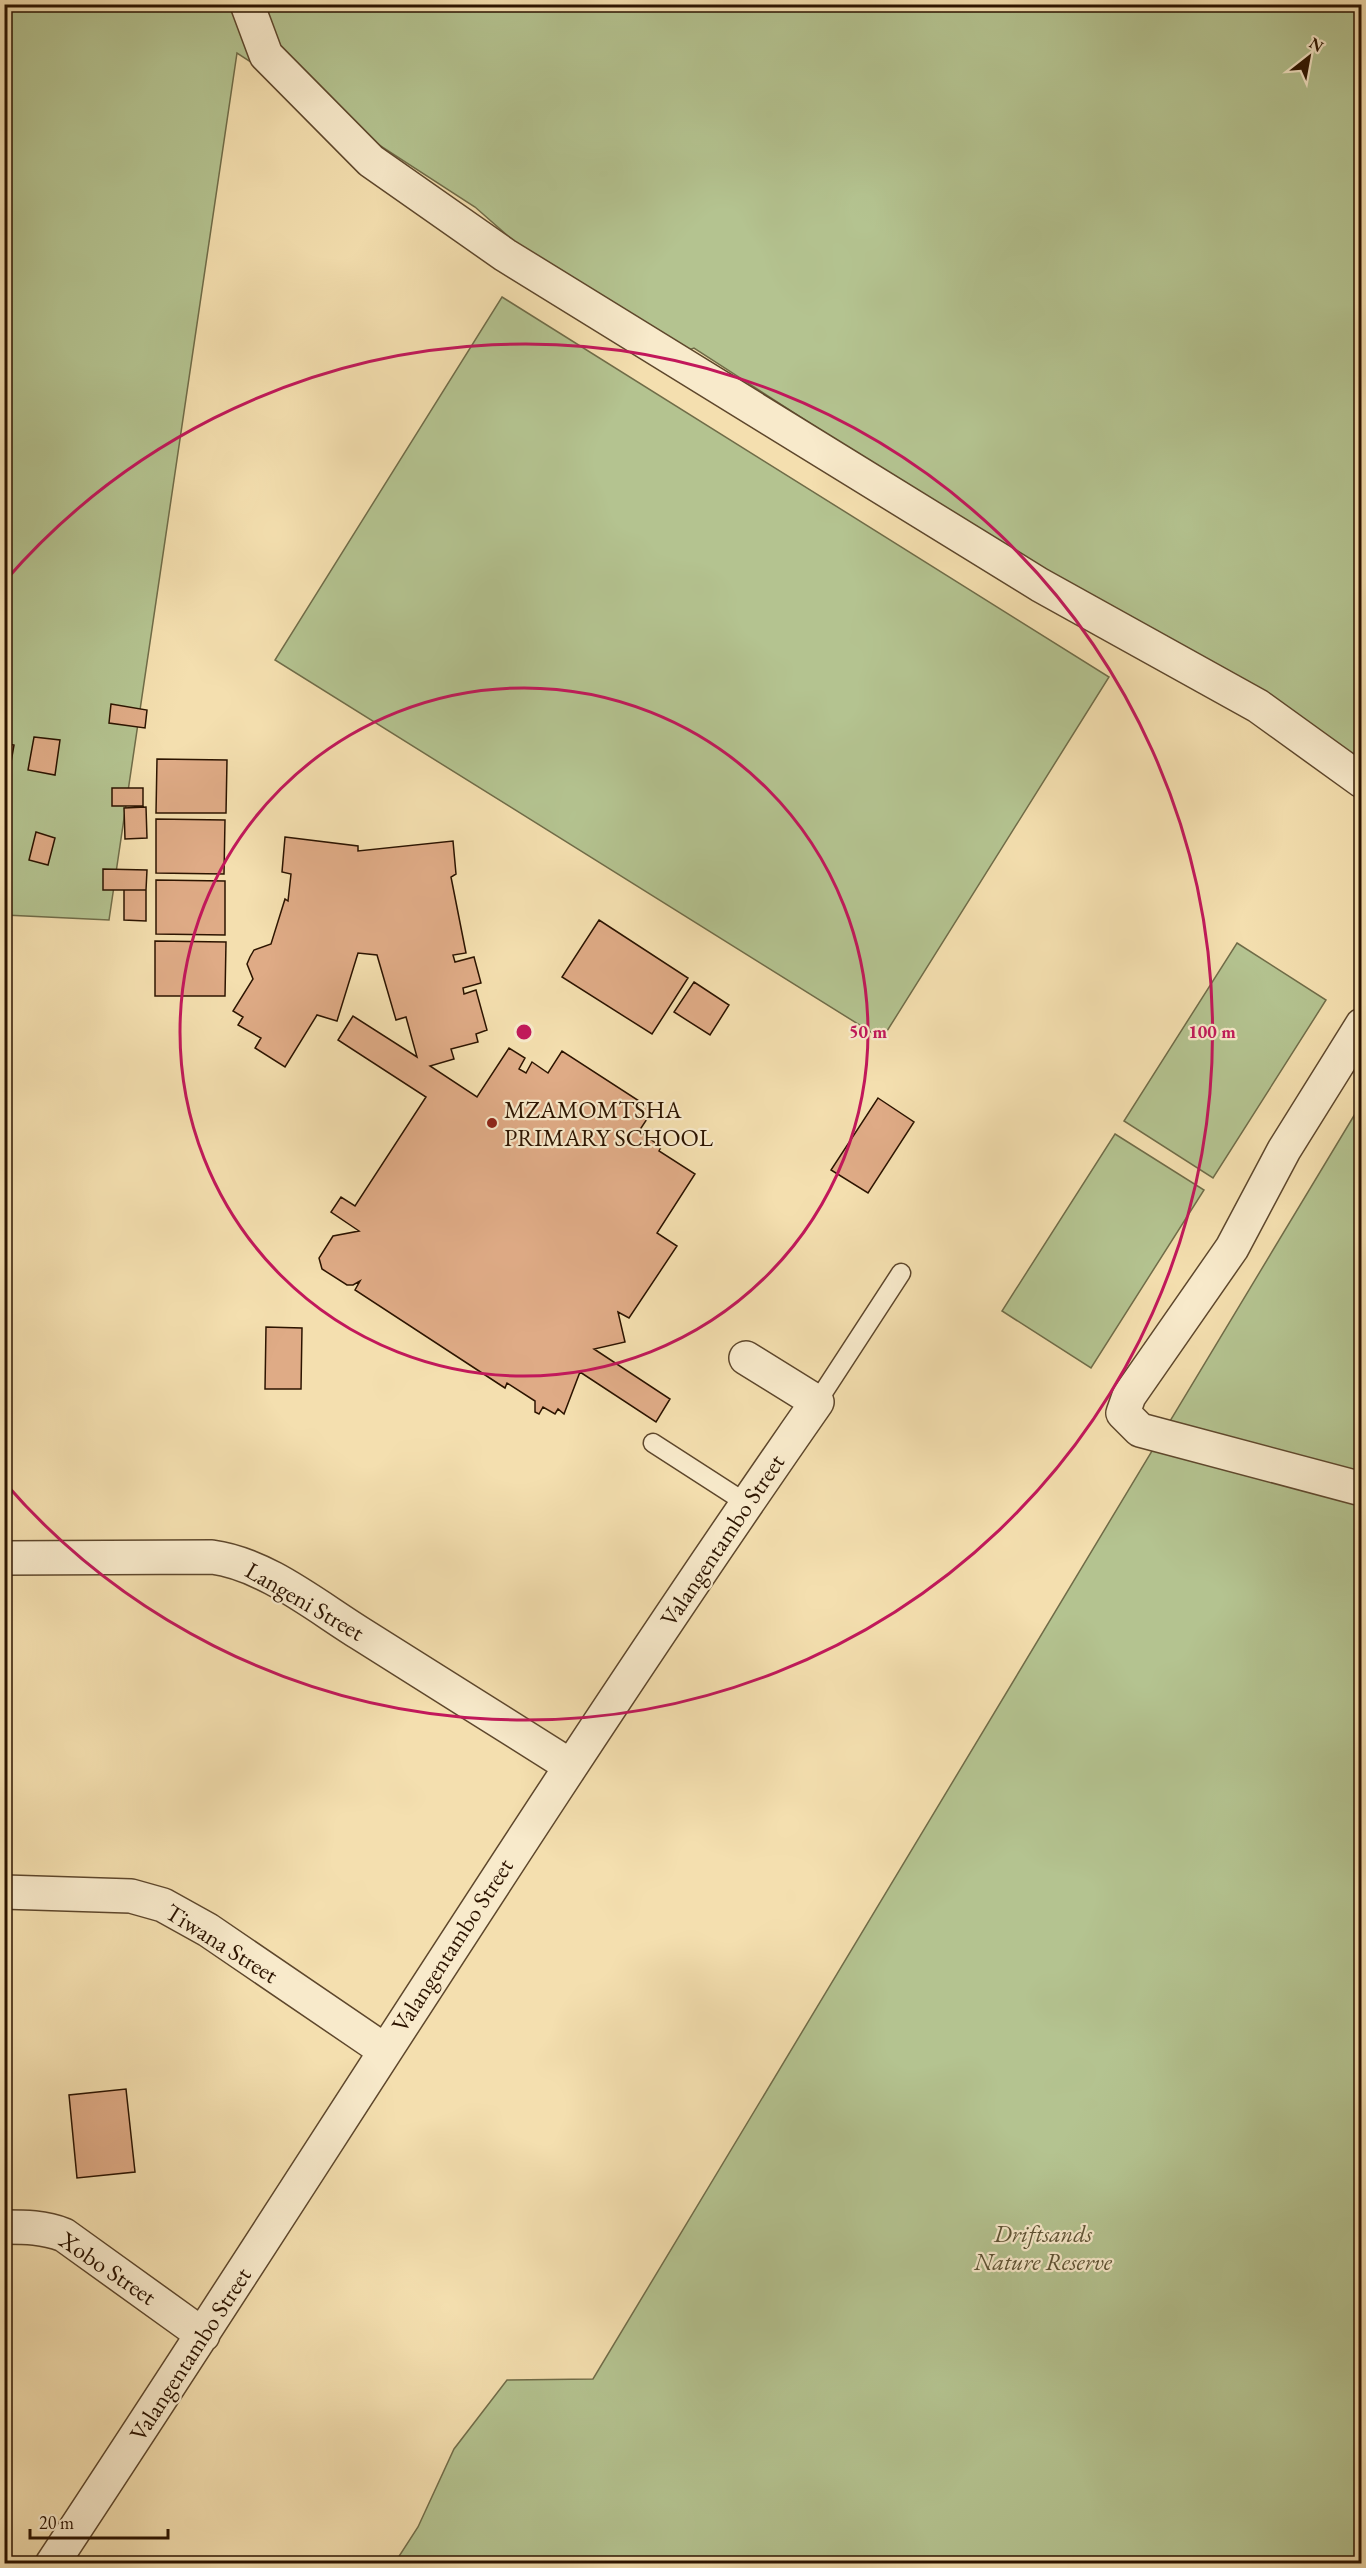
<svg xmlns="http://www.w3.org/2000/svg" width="1366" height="2568" viewBox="0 0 1366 2568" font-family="'EB Garamond',serif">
	<rect width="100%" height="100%" fill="#f4dfaf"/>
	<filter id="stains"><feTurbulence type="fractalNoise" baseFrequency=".00333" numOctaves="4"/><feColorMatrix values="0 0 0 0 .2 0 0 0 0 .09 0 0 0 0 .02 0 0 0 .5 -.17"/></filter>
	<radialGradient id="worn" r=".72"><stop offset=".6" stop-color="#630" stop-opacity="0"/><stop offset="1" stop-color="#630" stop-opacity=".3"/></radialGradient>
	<!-- green -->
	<path fill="#b4c390" stroke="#706c48" stroke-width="1.5" d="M5,5H1361V780L694,348L683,352L541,265L475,207L237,53L109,920L5,915Z
		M502,297L1109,677L882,1039L275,660Z
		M1237,943L1326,1000L1213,1178L1124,1121Z
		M1361,1104V2563L394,2564L418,2527L454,2449L507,2380L593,2379Z
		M1115,1134L1204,1190L1091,1368L1002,1311Z"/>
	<!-- building -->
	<path fill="#dfab86" stroke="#2c1400" stroke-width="1.5" d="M111,704L147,710L145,728L109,723Z
		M34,737L60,740L55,775L28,770Z
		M4,743L14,745L10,768L4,767Z
		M157,759L227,760L226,813H156Z
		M112,788H143V806H112Z
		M146,807L147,838L125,839L124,808Z
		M156,819L225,820L224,874L156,873Z
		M36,832L55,838L48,865L29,860Z
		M285,837L358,846V851L453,841L456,874L451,877L466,953L453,955L455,962L474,957L481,983L463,988L464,994L476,990L487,1030L476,1034L478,1042L451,1049L454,1059L430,1066L477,1097L509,1048L525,1058L519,1069L526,1073L532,1062L548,1073L562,1051L653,1110L639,1131L661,1147L659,1151L695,1174L657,1233L677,1246L629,1318L618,1312L625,1342L594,1349L670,1399L656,1422L580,1372L564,1414L558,1409L555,1414L543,1407L539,1414L535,1412V1401L507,1383L505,1388L355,1290L360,1281L353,1285H347L322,1269L319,1258L333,1236L359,1231L331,1212L341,1197L355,1206L426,1097L338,1040L353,1016L417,1057L406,1017L396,1020L377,955L358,953L337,1021L317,1015L285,1067L255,1048L261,1038L238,1025L243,1017L233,1011L253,979L247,964L250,957L254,950L271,944L285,899L288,901L291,874L282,872Z
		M103,869L147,870L146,890H103Z
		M156,880L225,881V935L156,934Z
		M124,890H146V921L124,920Z
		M599,920L688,978L652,1034L562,977Z
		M155,941L226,942L225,996H155Z
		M694,982L729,1005L710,1035L674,1012Z
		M878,1098L914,1122L868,1193L831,1170Z
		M266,1327L302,1328L301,1389H265Z
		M126,2089L135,2172L77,2178L69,2095Z"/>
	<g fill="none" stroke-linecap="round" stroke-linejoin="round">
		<!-- lane casing -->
		<g stroke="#5e472c" stroke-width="21">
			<path id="lane" d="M817,1402L901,1273
				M653,1443L746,1503"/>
		</g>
		<!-- street casing -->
		<g stroke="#5e472c" stroke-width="36">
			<path id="street" d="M247,4L266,55L371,161L505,255L1040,585L1258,706L1362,781
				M1362,1025L1284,1150L1232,1248L1129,1396L1123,1413L1140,1430L1362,1489
				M4,1558L212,1557C265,1564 316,1606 361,1634C430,1678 500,1721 569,1765
				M4,1892L131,1896L163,1905L208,1930L384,2050
				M4,2227C25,2227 44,2227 64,2235L203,2335
				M52,2564C308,2177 552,1782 817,1402L746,1358"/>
		</g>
		<!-- lane -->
		<use href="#lane" stroke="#f8eacb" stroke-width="18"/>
		<!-- street -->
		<use href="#street" stroke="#f8eacb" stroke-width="33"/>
	</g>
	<!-- distance rings -->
	<g fill="none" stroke="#c2185b" stroke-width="3">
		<circle cx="524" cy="1032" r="344"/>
		<path d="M5 581A688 688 0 1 1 5 1483"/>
	</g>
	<!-- markers -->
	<circle fill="#8f2418" stroke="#f8eacb" stroke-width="2" cx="492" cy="1123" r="6"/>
	<g text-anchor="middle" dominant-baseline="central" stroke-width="4.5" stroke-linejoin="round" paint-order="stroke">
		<!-- poi labels -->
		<g font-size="24" fill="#2c1400" stroke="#f8eacb" text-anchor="start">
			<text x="504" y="1109">MZAMOMTSHA<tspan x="504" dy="28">PRIMARY SCHOOL</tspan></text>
		</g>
		<!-- street labels -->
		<g font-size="24" fill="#2c1400" stroke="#f8eacb">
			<text transform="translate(722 1540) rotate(-56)">Valangentambo Street</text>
			<text transform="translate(305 1601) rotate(30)">Langeni Street</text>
			<text transform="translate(222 1943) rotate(32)">Tiwana Street</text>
			<text transform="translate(452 1945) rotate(-57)">Valangentambo Street</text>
			<text transform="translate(108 2268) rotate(34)">Xobo Street</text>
			<text transform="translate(190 2354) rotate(-57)">Valangentambo Street</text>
		</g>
		<!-- park labels -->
		<g font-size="24" font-style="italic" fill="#5c5132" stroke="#f8eacb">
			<text x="1043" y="2233">Driftsands<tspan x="1043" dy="28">Nature Reserve</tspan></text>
		</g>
	</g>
	<circle cx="524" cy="1032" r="9" fill="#c2185b" stroke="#f8eacb" stroke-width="3"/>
	<g font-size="18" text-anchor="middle" font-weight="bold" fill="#c2185b" stroke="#f8eacb" stroke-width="4.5" stroke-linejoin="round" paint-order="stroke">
		<text x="868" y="1038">50 m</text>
		<text x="1212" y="1038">100 m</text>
	</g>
	<!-- margin -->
	<rect width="1366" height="2568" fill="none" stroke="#f4dfaf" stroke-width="24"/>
	<rect x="6" y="6" width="1354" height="2556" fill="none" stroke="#2c1400" stroke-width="3"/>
	<rect x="12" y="12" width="1342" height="2544" fill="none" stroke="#2c1400" stroke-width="1.5"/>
	<!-- north arrow -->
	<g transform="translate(1309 57) rotate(31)" stroke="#f8eacb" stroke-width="4.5" paint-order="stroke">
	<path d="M0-4.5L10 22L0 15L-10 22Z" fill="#2c1400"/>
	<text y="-9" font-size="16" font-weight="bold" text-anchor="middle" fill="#2c1400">N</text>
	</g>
	<!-- scale -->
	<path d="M30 2529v9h138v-9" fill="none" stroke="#2c1400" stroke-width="3"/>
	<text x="39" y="2529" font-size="18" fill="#2c1400" stroke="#f8eacb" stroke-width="4.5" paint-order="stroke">20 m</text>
	<rect width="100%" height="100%" filter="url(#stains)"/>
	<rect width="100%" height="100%" fill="url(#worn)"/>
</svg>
